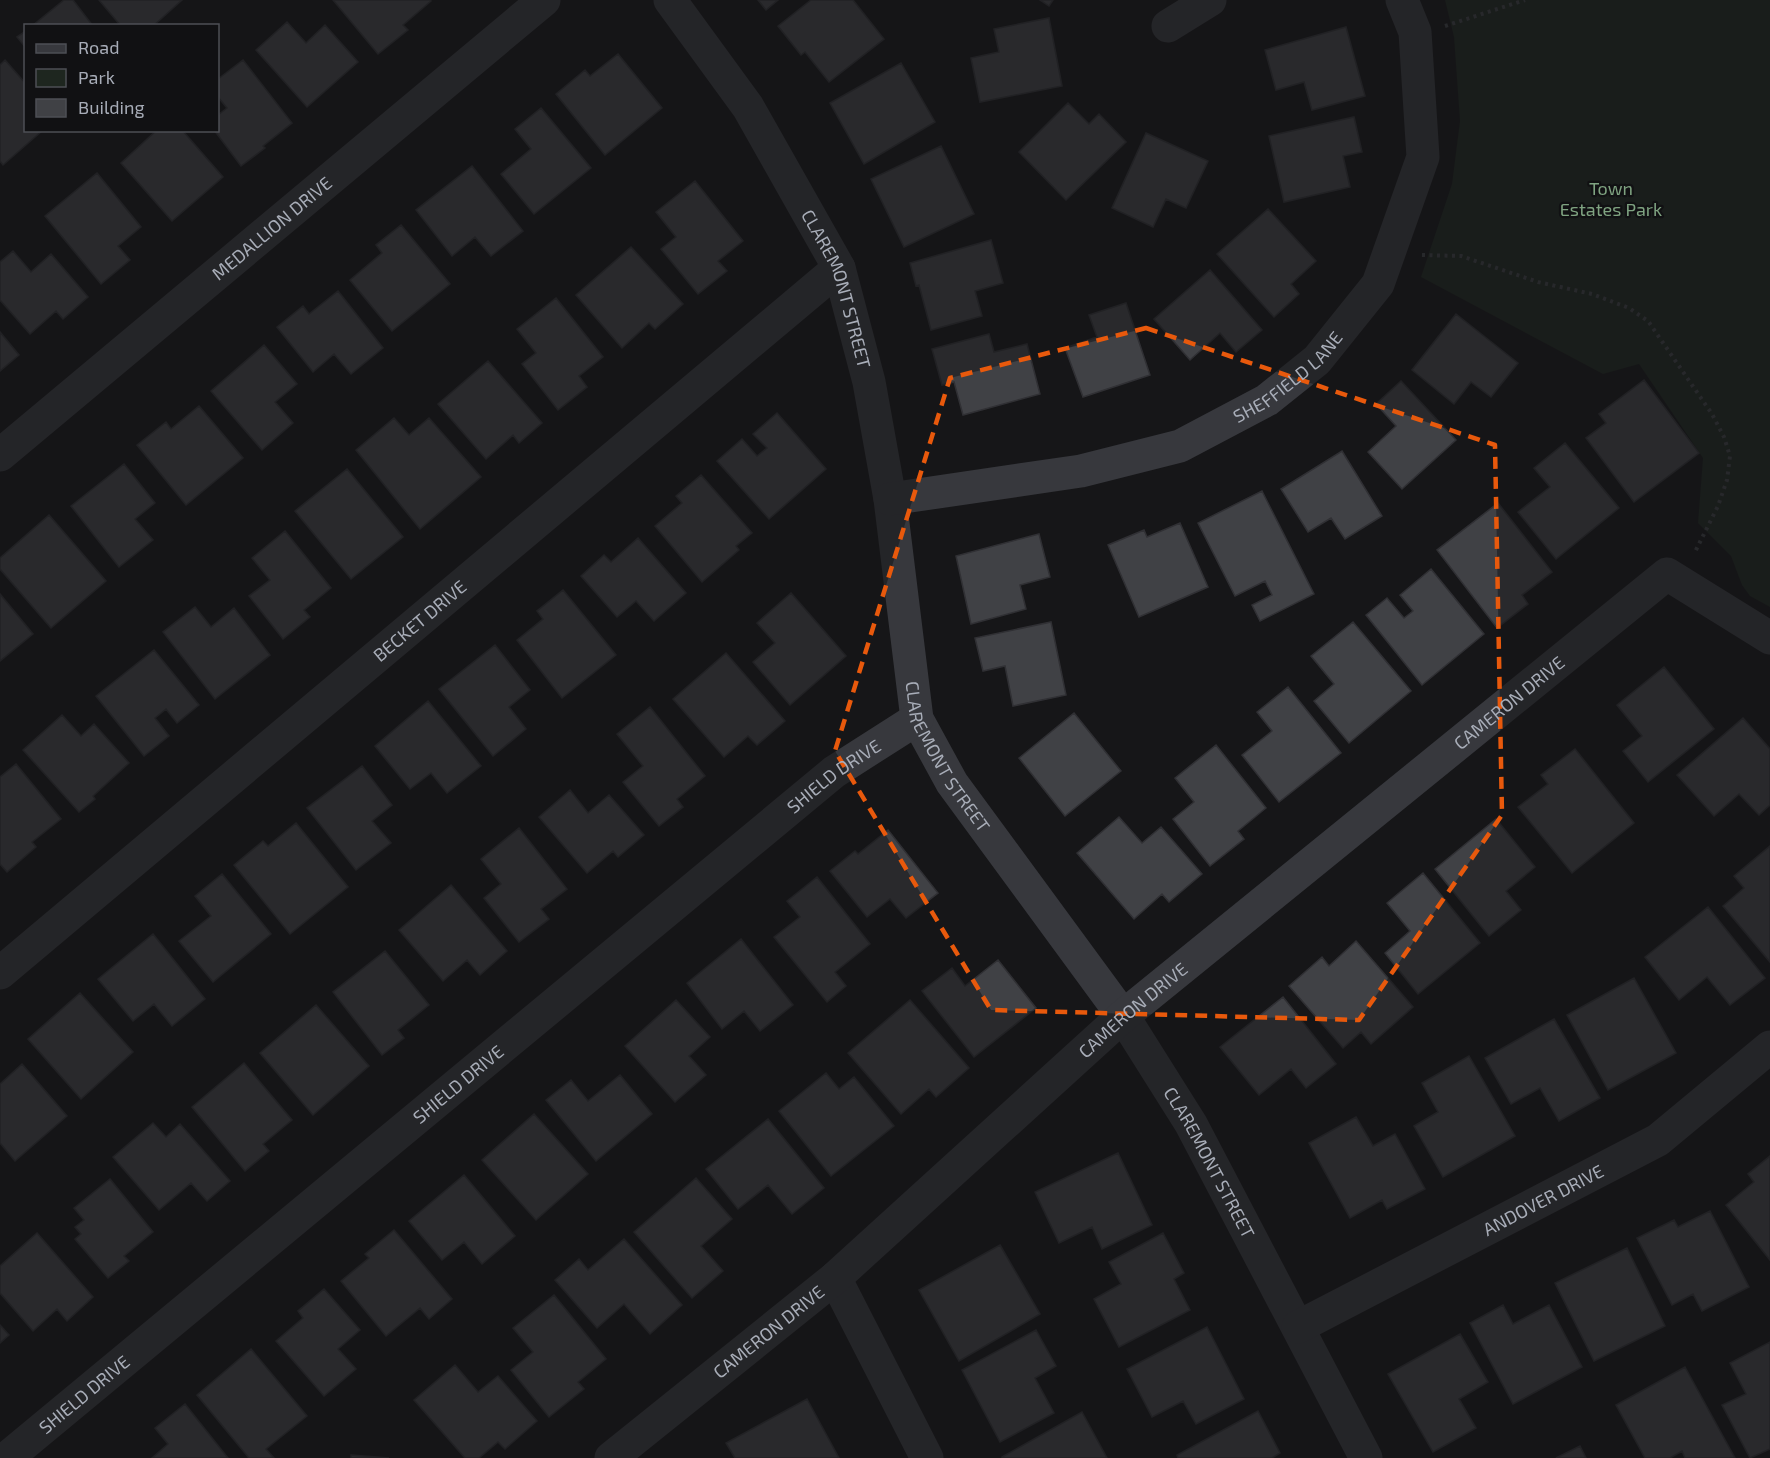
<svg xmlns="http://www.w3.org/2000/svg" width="1770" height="1458" viewBox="0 0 1770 1458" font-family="'Exo 2',sans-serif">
	<rect width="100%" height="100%" fill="#161618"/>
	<!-- green -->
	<path fill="#1e261f" d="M1445,0H1770V607L1750,596L1742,585L1731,556L1698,523L1703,458L1639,364L1603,374L1421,277L1452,184L1460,121L1454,37Z"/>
	<!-- building -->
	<path fill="#404145" stroke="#303034" stroke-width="1.5" d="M64,0H73L93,26H32Z
		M99,0H182L153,26H121Z
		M333,0H430L431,1L403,25L408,30L378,54Z
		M758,0H778L766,10Z
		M811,0H853L884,39L829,82L805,52L801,55L778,26Z
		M1040,0H1053L1049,6Z
		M1049,18L1062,86L980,102L971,58L999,52L994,29Z
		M287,22L306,43L325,25L358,62L307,107L256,50Z
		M1346,27L1365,96L1312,110L1304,82L1276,90L1265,50Z
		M26,31V48L17,37Z
		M618,54L662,108L605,155L556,94L585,70L590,76Z
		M5,60L26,84V130H43L3,165L0,161V65Z
		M243,60L292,123L263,146L265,148L241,166L214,130H218V115L227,108L218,97V79Z
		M901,63L935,122L864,164L830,103Z
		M1068,103L1089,124L1099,114L1126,142L1066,200L1019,152Z
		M541,108L591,168L534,214L501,174L531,149L515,129Z
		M1354,117L1362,152L1343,156L1350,187L1284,202L1269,136Z
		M157,130H182L223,177L172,221L121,163Z
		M1146,133L1208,161L1186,208L1166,199L1153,227L1112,208Z
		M941,146L974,214L904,247L871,179Z
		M472,166L523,231L491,256L475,237L452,256L416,210Z
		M97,173L141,227L118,246L130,260L101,284L45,216Z
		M695,181L743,241L718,261L727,271L698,294L661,249L676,237L656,212Z
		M1268,209L1316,261L1291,284L1299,294L1274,317L1217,254Z
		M401,225L450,284L392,331L350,280L382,253L376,245Z
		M991,240L1003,283L975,291L982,316L931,330L919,285L916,286L910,263Z
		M631,247L683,304L655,329L649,323L622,348L576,295Z
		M13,251L31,272L51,254L88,297L63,319L56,311L30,334L0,300V262Z
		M1210,270L1262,330L1236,352L1220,333L1190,360L1154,319Z
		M338,291L383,348L351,374L334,354L313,372L277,327L303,306L309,314Z
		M556,298L603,357L579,376L587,387L558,410L522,364L536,353L517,329Z
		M1126,303L1150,375L1083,397L1065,348L1097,337L1089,315Z
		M1456,314L1518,363L1491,397L1471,382L1454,404L1412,370Z
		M0,332L19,355L0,371Z
		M989,334L994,352L1027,344L1040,394L963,415L954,382L942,385L932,349Z
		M264,345L297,384L275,402L293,423L262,450L211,391Z
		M488,361L542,423L519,443L513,435L486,459L438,404Z
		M1644,380L1699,453L1634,502L1586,438L1606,423L1599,414Z
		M1401,381L1456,440L1402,489L1368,452L1396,426L1376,404Z
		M199,406L243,458L186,505L137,445L166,422L171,429Z
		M777,413L826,469L769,519L717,461L742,439L757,456L767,448L753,434Z
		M394,418L409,435L429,418L481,477L420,529L356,450Z
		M1565,443L1619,508L1556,559L1518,512L1550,487L1534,468Z
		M1342,451L1382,516L1345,539L1331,518L1308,532L1281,489Z
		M124,464L155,503L135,519L153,540L119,567L71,506Z
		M347,469L403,537L351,579L295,511Z
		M701,475L752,533L736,546L739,550L702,582L655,526L682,503L676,496Z
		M1262,491L1314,594L1260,621L1252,605L1272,595L1265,581L1235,596L1198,523Z
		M1498,503L1552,572L1522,595L1528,604L1497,628L1437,550Z
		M49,515L106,581L51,628L0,569V558Z
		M1180,523L1208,587L1139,617L1108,545L1144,530L1147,537Z
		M285,531L331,588L304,610L310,617L283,639L249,596L270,580L252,558Z
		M1039,534L1050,577L1020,585L1026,609L971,624L956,556Z
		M638,538L686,593L654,621L636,601L617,617L581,576L604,555L611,562Z
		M1431,569L1484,634L1422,685L1366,615L1387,598L1404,618L1413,611L1400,595Z
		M563,590L616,655L562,698L517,640L543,619L537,611Z
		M791,593L846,656L790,705L753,662L775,643L757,623Z
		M0,594L33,634L0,661Z
		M195,607L211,627L234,608L270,655L215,699L163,632Z
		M1051,622L1066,695L1013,706L1005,666L983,671L975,638Z
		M1353,622L1411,691L1349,743L1314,701L1334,684L1311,656Z
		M495,645L530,690L509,707L526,729L493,756L439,689Z
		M154,650L199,705L177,723L166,709L155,718L169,736L144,756L96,696Z
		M726,653L785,721L757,745L748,736L724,757L673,699Z
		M1664,667L1714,729L1648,782L1623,751L1642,736L1617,705Z
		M1288,687L1341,753L1279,802L1242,755L1272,731L1257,712Z
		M428,701L481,766L447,793L431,773L410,789L375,746Z
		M650,707L705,776L677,799L683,807L659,826L623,782L643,766L617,734Z
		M1074,713L1121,771L1065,816L1019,758Z
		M62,715L81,736L94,724L129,763L93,796L95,799L79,812L23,750Z
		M1743,718L1770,749V805L1759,815L1739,794L1714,816L1677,775Z
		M1216,745L1266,808L1238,831L1244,839L1210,866L1173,819L1194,802L1175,778Z
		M1575,749L1634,823L1572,873L1518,807L1548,784L1541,775Z
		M16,764L61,819L32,842L36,847L7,872L0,864V777Z
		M362,766L392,805L372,821L391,843L356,870L307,808Z
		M570,790L588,813L609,795L644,835L618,857L613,851L587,873L539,817Z
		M1119,817L1142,843L1161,827L1202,874L1169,902L1162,894L1134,919L1077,853Z
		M1496,819L1535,867L1506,891L1521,910L1489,936L1435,869Z
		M296,823L348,887L290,934L234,865L263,841L268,846Z
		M519,828L567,889L541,909L549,919L519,942L484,898L501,884L481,859Z
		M888,830L938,893L906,918L890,899L867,917L830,871L855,851L858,854Z
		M1770,846V962L1723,906L1744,888L1734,876Z
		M1423,873L1480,943L1418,994L1385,953L1410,931L1387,903Z
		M222,874L271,934L213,982L179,941L211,916L195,896Z
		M817,877L870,944L835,972L846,986L827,1002L774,937L800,917L787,901Z
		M451,885L507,951L480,975L467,960L443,981L399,930Z
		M1708,907L1765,978L1730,1005L1707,977L1679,1000L1645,957Z
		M153,934L205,999L172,1026L154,1004L133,1021L98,979Z
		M741,939L793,1005L760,1031L744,1011L722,1029L687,983Z
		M1356,941L1413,1007L1371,1044L1361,1032L1343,1048L1289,986L1322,957L1329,966Z
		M385,951L429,1005L398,1030L404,1038L382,1055L333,992Z
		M998,960L1036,1008L974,1057L922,991L952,968L965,986Z
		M1634,978L1676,1053L1608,1090L1567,1015Z
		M80,993L133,1052L81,1099L28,1039Z
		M1283,997L1336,1064L1306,1088L1291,1069L1259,1095L1220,1047Z
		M676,1000L710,1037L689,1056L706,1075L675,1102L625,1046Z
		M910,1000L969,1068L936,1097L929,1089L901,1114L848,1053Z
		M316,1005L369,1066L313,1115L260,1053Z
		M1554,1019L1600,1098L1559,1121L1540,1088L1511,1104L1485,1058Z
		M1469,1056L1515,1136L1443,1177L1414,1126L1438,1112L1422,1083Z
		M244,1063L292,1120L263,1144L269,1151L245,1171L192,1107Z
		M22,1064L67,1116L15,1161L0,1143V1084Z
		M826,1073L839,1089L854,1077L894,1126L831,1176L779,1111Z
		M620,1075L652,1114L596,1161L546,1100L571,1080L588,1101Z
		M534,1114L588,1174L536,1220L482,1160Z
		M1356,1117L1373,1146L1395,1134L1425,1189L1387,1209L1382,1200L1350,1218L1309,1143Z
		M768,1119L824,1188L792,1214L768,1185L738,1209L706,1169Z
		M153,1123L166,1137L180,1124L230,1181L207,1201L191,1183L159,1210L113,1157Z
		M1118,1153L1152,1225L1102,1249L1092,1227L1059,1243L1035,1192Z
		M1770,1156V1260L1726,1205L1754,1182L1748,1174Z
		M464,1175L515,1236L482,1264L464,1242L442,1260L409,1221Z
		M696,1178L732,1219L701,1246L723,1271L692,1298L634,1232Z
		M110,1179L153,1232L124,1256L129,1261L108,1278L75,1239L81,1234L75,1227L84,1220L74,1208Z
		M1710,1211L1749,1287L1702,1311L1693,1294L1672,1305L1637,1238L1674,1220L1678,1227Z
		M394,1230L452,1299L429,1319L420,1308L386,1336L341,1281L369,1258L365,1254Z
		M37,1233L93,1297L67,1321L57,1309L33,1331L0,1293V1266Z
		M1163,1233L1184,1273L1174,1279L1190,1310L1119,1347L1094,1299L1121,1284L1109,1262Z
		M624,1239L682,1305L650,1334L624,1304L597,1328L555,1280L579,1259L588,1270Z
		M1000,1245L1040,1314L959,1361L919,1290Z
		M1627,1248L1665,1326L1594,1361L1555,1283Z
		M324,1289L360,1330L338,1349L356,1369L324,1396L276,1341L303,1318L298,1311Z
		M554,1295L606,1359L578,1382L584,1389L549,1417L511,1370L533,1352L513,1328Z
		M1503,1305L1513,1324L1549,1305L1582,1367L1513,1404L1470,1323Z
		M0,1325L9,1335L0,1343Z
		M1207,1327L1244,1399L1196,1424L1183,1401L1152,1417L1127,1369Z
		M1036,1330L1056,1366L1035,1378L1054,1413L1000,1442L962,1370Z
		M1460,1334L1488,1382L1459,1399L1476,1428L1433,1452L1388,1374Z
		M1770,1342V1449L1750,1458L1722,1405L1746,1394L1730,1363Z
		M251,1349L307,1416L266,1449L274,1458H249L197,1395Z
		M455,1365L478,1392L498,1376L537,1421L505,1449L498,1442L479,1458H465L414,1400Z
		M1685,1367L1735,1458H1685L1682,1451L1670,1458H1645L1616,1405Z
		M807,1399L839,1458H735L726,1443Z
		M185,1404L228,1458H152L168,1444L155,1428Z
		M1258,1411L1280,1453L1272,1458H1178L1177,1455Z
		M1082,1412L1107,1458H1002V1457Z
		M1580,1446L1586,1458H1556Z
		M351,1455L389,1458H351Z"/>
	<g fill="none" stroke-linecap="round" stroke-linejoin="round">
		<!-- path -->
		<path stroke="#3d3f44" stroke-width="4" stroke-dasharray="3 4.5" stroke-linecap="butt" d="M1445,26L1525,0
			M1422,255L1461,256L1538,282L1592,294L1629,308L1648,321L1712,414L1724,437L1730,456L1727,480L1718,506L1695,552"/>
		<!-- minor -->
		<g stroke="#37383d" stroke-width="33">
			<path id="s1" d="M670,0L748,107L839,268L869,382L890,499L917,719L952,783L1123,1016L1191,1124L1366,1458"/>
			<path d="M1168,26L1210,0"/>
			<path id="s2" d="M0,455L544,0"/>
			<path id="s3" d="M890,499L1081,471L1180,446L1267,400L1317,360L1378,284L1423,157L1415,32L1402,0"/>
			<path id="s4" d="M0,973L839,268"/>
			<path d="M835,1278L927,1458"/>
			<path id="s5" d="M1298,1327L1658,1140L1770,1047"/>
			<path id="s6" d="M7,1458L834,772L917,719"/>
			<path id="s7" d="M611,1458L835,1278L1123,1016L1667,574L1770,638"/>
		</g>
	</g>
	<!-- marked area -->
	<path d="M0 0H1770V1458H0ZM1146,328L1495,445L1502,815L1359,1020L991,1010L835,751L950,378Z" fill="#161618" fill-opacity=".55" fill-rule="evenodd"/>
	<path fill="none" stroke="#e8590c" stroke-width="4.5" stroke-dasharray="12 8" stroke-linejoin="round" d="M1146,328L1495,445L1502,815L1359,1020L991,1010L835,751L950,378Z"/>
	<g text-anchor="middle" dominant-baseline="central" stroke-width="4.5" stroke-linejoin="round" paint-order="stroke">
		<!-- park labels -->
		<g font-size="18" fill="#7fa381" stroke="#111113">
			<text x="1611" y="188">Town<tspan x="1611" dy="21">Estates Park</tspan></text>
		</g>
		<!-- street labels -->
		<g font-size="18" fill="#a8adb8" stroke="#111113">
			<text stroke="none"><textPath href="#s2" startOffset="354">MEDALLION DRIVE</textPath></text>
			<text stroke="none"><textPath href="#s1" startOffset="336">CLAREMONT STREET</textPath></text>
			<text stroke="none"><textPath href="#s3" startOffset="424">SHEFFIELD LANE</textPath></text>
			<text stroke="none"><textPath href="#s4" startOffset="548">BECKET DRIVE</textPath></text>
			<text stroke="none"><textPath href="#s7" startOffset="1174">CAMERON DRIVE</textPath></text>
			<text stroke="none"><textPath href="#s1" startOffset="822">CLAREMONT STREET</textPath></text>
			<text stroke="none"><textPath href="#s6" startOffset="1072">SHIELD DRIVE</textPath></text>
			<text stroke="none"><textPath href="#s7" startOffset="688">CAMERON DRIVE</textPath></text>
			<text stroke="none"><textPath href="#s6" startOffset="586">SHIELD DRIVE</textPath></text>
			<text stroke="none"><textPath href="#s1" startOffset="1308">CLAREMONT STREET</textPath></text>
			<text stroke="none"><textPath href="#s5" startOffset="276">ANDOVER DRIVE</textPath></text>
			<text stroke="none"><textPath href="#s7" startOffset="202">CAMERON DRIVE</textPath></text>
			<text stroke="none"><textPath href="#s6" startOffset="100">SHIELD DRIVE</textPath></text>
		</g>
	</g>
	<!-- legend -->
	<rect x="24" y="24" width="195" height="108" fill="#111113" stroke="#4d4f55" stroke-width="1.5"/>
	<rect x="36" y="44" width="30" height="9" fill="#37383d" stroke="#4d4f55" stroke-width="1.5"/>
	<text x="78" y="54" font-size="18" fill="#a8adb8">Road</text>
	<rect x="36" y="69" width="30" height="18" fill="#1e261f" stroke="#4d4f55" stroke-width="1.5"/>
	<text x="78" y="84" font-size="18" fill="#a8adb8">Park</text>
	<rect x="36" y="99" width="30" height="18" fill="#404145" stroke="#4d4f55" stroke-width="1.5"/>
	<text x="78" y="114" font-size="18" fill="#a8adb8">Building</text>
</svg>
